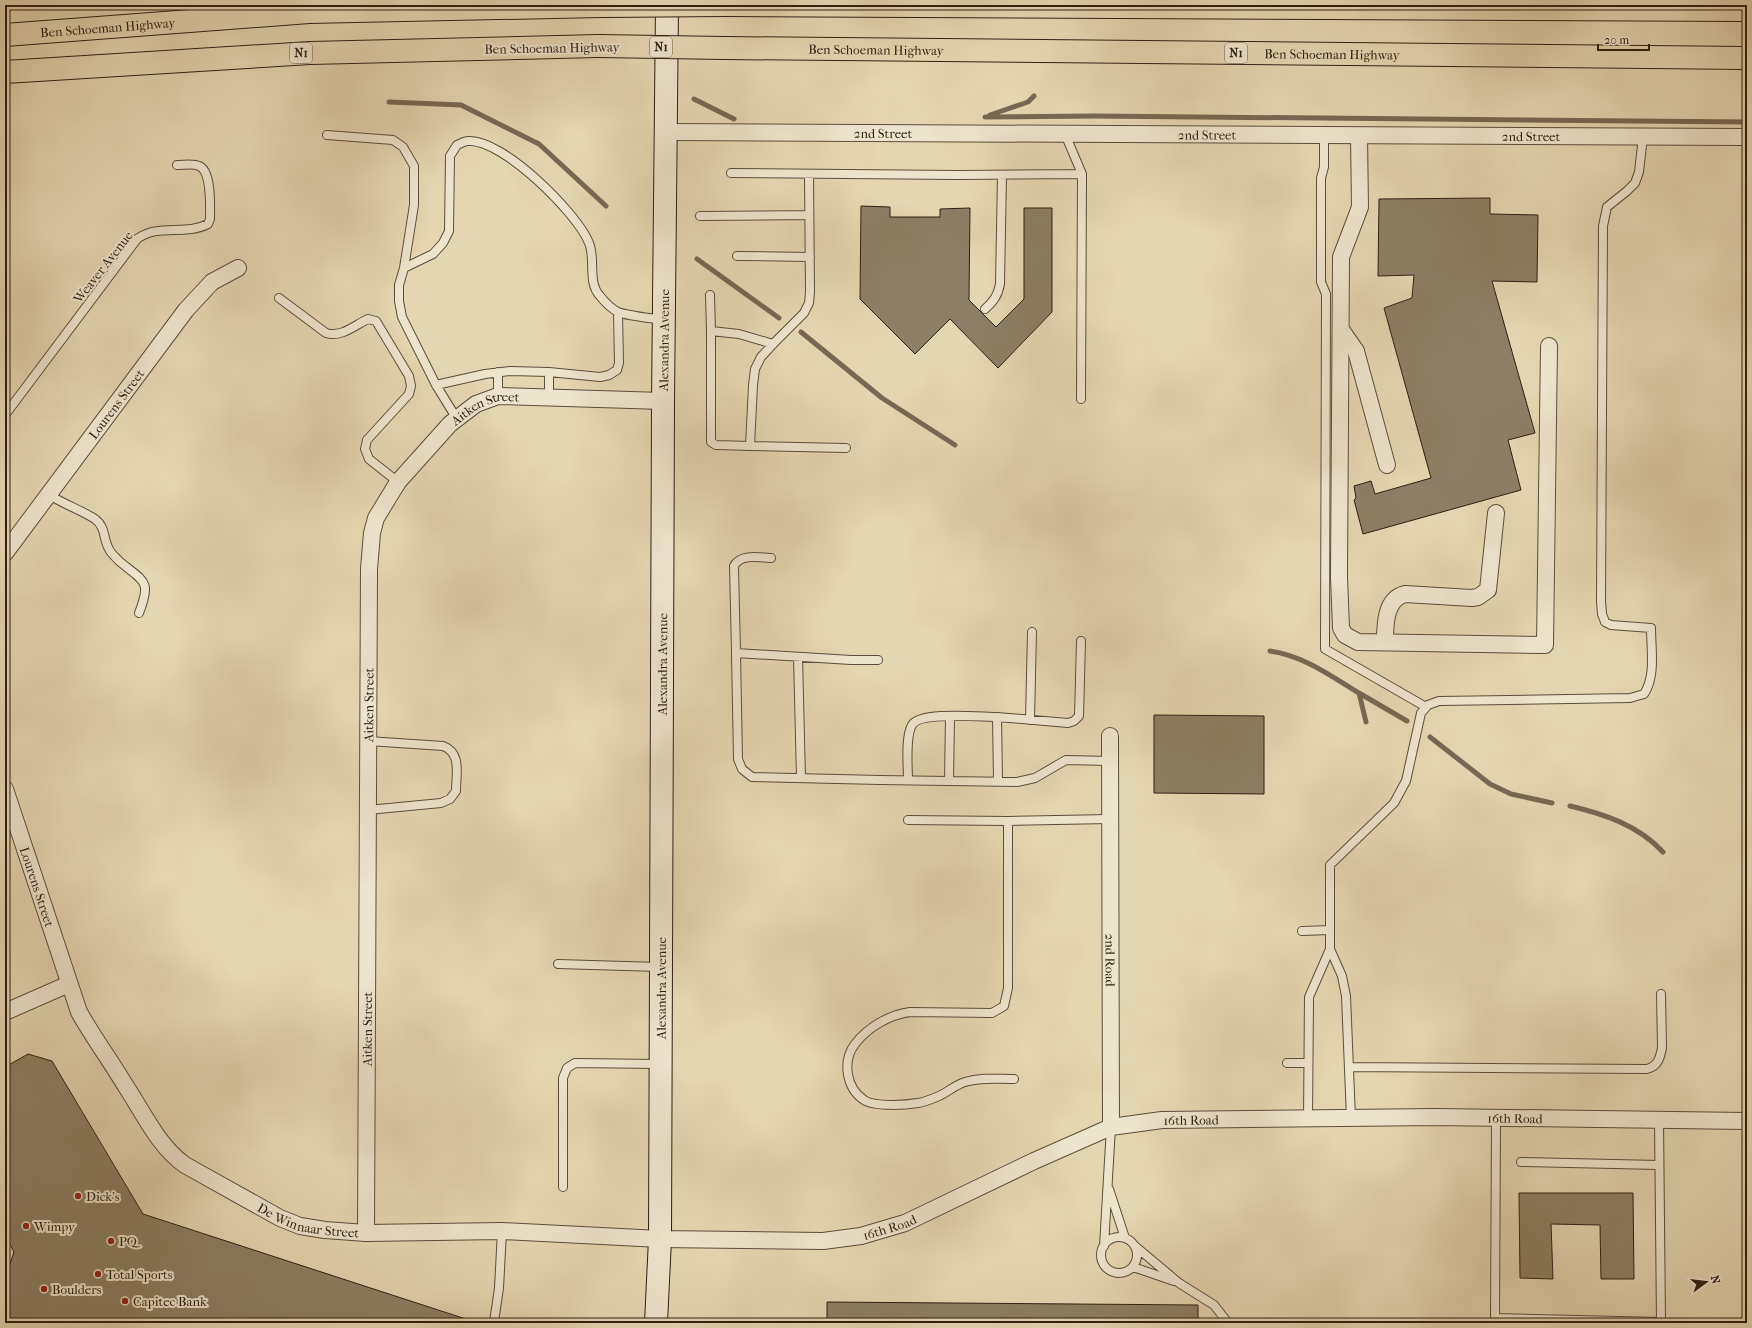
<svg xmlns="http://www.w3.org/2000/svg" width="1752" height="1328" viewBox="0 0 1752 1328" font-family="'IM FELL French Canon',serif">
	<rect width="100%" height="100%" fill="#e4d6b0"/>
	<filter id="stains"><feTurbulence type="fractalNoise" baseFrequency=".005" numOctaves="4"/><feColorMatrix values="0 0 0 0 .2 0 0 0 0 .09 0 0 0 0 .02 0 0 0 .5 -.17"/></filter>
	<radialGradient id="worn" r=".72"><stop offset=".6" stop-color="#630" stop-opacity="0"/><stop offset="1" stop-color="#630" stop-opacity=".3"/></radialGradient>
	<g fill="none" stroke-linecap="round" stroke-linejoin="round">
		<!-- stream -->
		<path stroke="#766851" stroke-width="5" d="M694,99L734,119
			M389,102L461,105L539,144L606,206
			M990,115L1028,102L1034,96
			M985,117L1095,116L1747,122
			M697,259L779,318
			M801,332L882,398L955,445
			M1270,651C1304,656 1331,676 1359,693L1366,722
			M1359,693L1407,721
			M1430,737L1490,784L1511,794L1552,803
			M1570,806C1604,814 1638,825 1663,852"/>
	</g>
	<!-- building -->
	<path fill="#8c7f65" stroke="#2d2013" d="M1490,198V214L1538,215L1537,282L1492,281L1535,433L1508,440L1521,490L1363,534L1354,500L1356,498L1354,486L1371,481L1375,494L1431,478L1384,308L1412,298L1414,275L1378,276L1379,199Z
		M861,206L890,207V217H940V209L970,208L969,300L996,327L1024,299V208H1052V312L998,368L950,319L915,354L860,299Z
		M1154,715L1264,716V794L1154,793Z
		M28,1054L52,1061L143,1214L469,1320L468,1323H5V1278L14,1252L5,1236V1067Z
		M1519,1193H1633L1634,1279H1601L1600,1225L1551,1224L1553,1279L1520,1278Z
		M827,1302L1198,1305V1323H827Z"/>
	<g fill="none" stroke-linecap="round" stroke-linejoin="round">
		<!-- lane casing -->
		<g stroke="#5b4e3a" stroke-width="10">
			<path id="lane" d="M1065,134L1082,174L1081,399
				M327,135L393,140L403,147L414,166V205L404,268L399,285V301L402,317L436,385L457,419
				M1324,136V167L1321,178V282L1326,294L1325,649L1426,707
				M731,173L958,175L1082,174
				M700,216L809,215
				M737,256L810,257
				M404,268L433,254L443,243L449,231L450,156L457,145C460,144 464,141 468,141C502,138 578,214 589,243C596,259 587,282 600,296C604,301 612,309 618,312C628,316 651,318 663,320
				M710,295L711,331L739,334L773,344
				M279,298L326,333C341,338 355,325 368,319L376,321L409,376L411,386L409,394L367,440L365,449L369,459L398,482
				M985,309C994,301 998,295 1000,284L1002,175
				M711,331V442L716,445L750,446L753,385L755,369L761,357L773,344L804,313L809,303L810,292L809,174
				M498,372V396
				M436,385L485,374L510,371L549,372L600,377L609,375L617,370L619,363L618,312
				M549,398V372
				M5,415L137,239C158,223 185,236 208,224L210,219C210,207 212,171 199,166C193,163 184,165 177,165
				M750,446L846,448
				M48,494C63,504 81,510 95,519C106,527 103,539 109,549C111,554 116,557 119,561C144,582 152,580 139,613
				M736,653L734,566C740,554 758,557 771,558
				M798,657L801,778
				M878,660H851L736,653L738,759L742,769L752,777L880,780L1017,782L1035,778L1066,760L1110,761
				M997,717L1068,723L1074,721L1079,716L1081,641
				M1030,720L1032,632
				M908,780C908,766 905,737 912,725C920,711 980,717 997,717L998,781
				M949,781L950,717
				M368,810L441,803L450,799L456,791C456,774 462,753 443,746L368,741
				M908,820L1008,821L1110,819
				M1008,821V988L1004,1006L992,1013L910,1012C889,1015 868,1027 855,1044C842,1061 846,1088 864,1100C874,1107 906,1105 918,1103C925,1102 932,1099 939,1096C948,1092 955,1085 965,1082C981,1077 998,1079 1014,1079
				M1302,931L1330,930
				M558,964L659,967
				M1287,1063H1308
				M1349,1067L1647,1069C1658,1066 1660,1058 1662,1048L1661,994
				M1351,1118L1346,996L1342,976L1330,949V865L1394,803L1406,781L1421,713L1428,705L1439,701L1630,698L1644,694C1656,676 1651,649 1651,628L1611,625L1605,622L1602,614L1601,601L1603,226L1607,207L1627,191L1635,183L1639,172L1643,137
				M1308,1119L1309,997L1330,949
				M1659,1120L1661,1323
				M1521,1162L1659,1165
				M563,1187V1078L567,1068L575,1063L659,1064
				M1109,1189L1125,1238
				M1101 1255a18 18 0 1 1 36 0a18 18 0 1 1-36 0Z
				M1104,1246L1111,1127
				M1135,1246L1179,1283L1214,1305L1228,1323
				M1133,1267L1174,1281
				M1495,1318L1661,1322
				M494,1322L499,1288L502,1231
				M1495,1323L1496,1118"/>
		</g>
		<!-- street casing -->
		<g stroke="#5b4e3a" stroke-width="18">
			<g id="street">
				<path id="s1" d="M666,132L1747,137"/>
				<path d="M1359,136L1360,207L1341,257L1339,577L1341,628L1345,635L1358,642L1545,645L1549,346"/>
				<path d="M1342,331L1356,351L1387,465"/>
				<path id="s2" d="M5,553L186,310L212,282L238,268"/>
				<path d="M1385,642C1385,625 1385,599 1405,594L1472,598L1478,597L1488,590L1496,513"/>
				<path id="s3" d="M1110,736L1111,1127"/>
				<path id="s4" d="M5,789L79,1012C93,1037 110,1060 125,1085C143,1112 158,1146 185,1165L280,1218L300,1226L325,1230L366,1233L502,1231L660,1239L823,1241L861,1236L905,1223L1034,1161L1111,1127L1162,1120L1437,1117L1747,1121"/>
				<path d="M5,1012L69,984"/>
				<path id="s5" d="M366,1233L369,569L372,533L376,518L398,482L450,424L476,404L498,396L663,401"/>
			</g>
		</g>
		<!-- secondary casing -->
		<g stroke="#2d2013" stroke-width="24">
			<g id="secondary">
				<path id="s6" d="M656,1323L660,1239L663,401L667,5"/>
			</g>
		</g>
		<!-- highway casing -->
		<g stroke="#2d2013" stroke-width="24">
			<g id="highway">
				<path d="M725,5L1747,10"/>
				<path id="s7" d="M5,35L309,12L601,6"/>
				<path id="s8" d="M725,48L1747,58"/>
				<path d="M5,72L310,53L598,46"/>
			</g>
		</g>
		<!-- lane -->
		<use href="#lane" stroke="#ede4cc" stroke-width="8"/>
		<!-- street -->
		<use href="#street" stroke="#ede4cc" stroke-width="16"/>
		<!-- secondary -->
		<use href="#secondary" stroke="#ede4cc" stroke-width="22"/>
		<!-- highway -->
		<use href="#highway" stroke="#e4d6b0" stroke-width="22"/>
		<!-- highway-bridge casing -->
		<g stroke="#2d2013" stroke-width="24" stroke-linecap="butt">
			<path id="highway-bridge" d="M601,6L725,5
				M598,46L725,48"/>
		</g>
		<!-- highway-bridge -->
		<use href="#highway-bridge" stroke="#e4d6b0" stroke-width="22"/>
	</g>
	<!-- markers -->
	<g fill="#8f2418" stroke="#ede4cc" stroke-width="1.5">
		<circle cx="78" cy="1196" r="4"/>
		<circle cx="26" cy="1226" r="4"/>
		<circle cx="111" cy="1241" r="4"/>
		<circle cx="98" cy="1274" r="4"/>
		<circle cx="44" cy="1289" r="4"/>
		<circle cx="125" cy="1301" r="4"/>
	</g>
	<g text-anchor="middle" dominant-baseline="central" stroke-width="4" stroke-linejoin="round" paint-order="stroke">
		<!-- shield labels -->
		<g fill="#ede4cc" stroke="#675b4a" stroke-width="1">
			<rect x="650" y="37" width="22" height="20" rx="3"/>
			<rect x="290" y="43" width="22" height="20" rx="3"/>
			<rect x="1225" y="43" width="22" height="20" rx="3"/>
		</g>
		<g font-size="12" font-weight="bold" fill="#2d2013">
			<text x="661" y="47">N1</text>
			<text x="301" y="53">N1</text>
			<text x="1236" y="53">N1</text>
		</g>
		<!-- street labels -->
		<g font-size="13" fill="#2d2013" stroke="#ede4cc">
			<text stroke="none"><textPath href="#s7" startOffset="103">Ben Schoeman Highway</textPath></text>
			<text transform="translate(552 48) rotate(-1)">Ben Schoeman Highway</text>
			<text stroke="none"><textPath href="#s8" startOffset="151">Ben Schoeman Highway</textPath></text>
			<text stroke="none"><textPath href="#s8" startOffset="607">Ben Schoeman Highway</textPath></text>
			<text stroke="none"><textPath href="#s1" startOffset="217">2nd Street</textPath></text>
			<text stroke="none"><textPath href="#s1" startOffset="541">2nd Street</textPath></text>
			<text stroke="none"><textPath href="#s1" startOffset="865">2nd Street</textPath></text>
			<text transform="translate(103 267) rotate(-52)">Weaver Avenue</text>
			<text stroke="none"><textPath href="#s6" startOffset="983">Alexandra Avenue</textPath></text>
			<text stroke="none"><textPath href="#s2" startOffset="186">Lourens Street</textPath></text>
			<text stroke="none"><textPath href="#s5" startOffset="876">Aitken Street</textPath></text>
			<text stroke="none"><textPath href="#s6" startOffset="659">Alexandra Avenue</textPath></text>
			<text stroke="none"><textPath href="#s5" startOffset="528">Aitken Street</textPath></text>
			<text stroke="none"><textPath href="#s4" startOffset="103">Lourens Street</textPath></text>
			<text stroke="none"><textPath href="#s3" startOffset="224">2nd Road</textPath></text>
			<text stroke="none"><textPath href="#s6" startOffset="335">Alexandra Avenue</textPath></text>
			<text stroke="none"><textPath href="#s5" startOffset="204">Aitken Street</textPath></text>
			<text stroke="none"><textPath href="#s4" startOffset="1792">16th Road</textPath></text>
			<text stroke="none"><textPath href="#s4" startOffset="1468">16th Road</textPath></text>
			<text stroke="none"><textPath href="#s4" startOffset="559">De Winnaar Street</textPath></text>
			<text stroke="none"><textPath href="#s4" startOffset="1144">16th Road</textPath></text>
		</g>
		<!-- poi labels -->
		<g font-size="13" fill="#2d2013" stroke="#ede4cc" text-anchor="start">
			<text x="86" y="1196">Dick's</text>
			<text x="34" y="1226">Wimpy</text>
			<text x="119" y="1241">PQ</text>
			<text x="106" y="1274">Total Sports</text>
			<text x="52" y="1289">Boulders</text>
			<text x="133" y="1301">Capitec Bank</text>
		</g>
	</g>
	<!-- margin -->
	<rect width="1752" height="1328" fill="none" stroke="#e4d6b0" stroke-width="20"/>
	<rect x="6" y="6" width="1740" height="1316" fill="none" stroke="#2d2013" stroke-width="2"/>
	<rect x="10" y="10" width="1732" height="1308" fill="none" stroke="#2d2013"/>
	<!-- north arrow -->
	<g transform="translate(1706 1282) rotate(75)" stroke="#ede4cc" stroke-width="3" paint-order="stroke">
	<path d="M0-3L7 15L0 10L-7 15Z" fill="#2d2013"/>
	<text y="-6" font-size="11" font-weight="bold" text-anchor="middle" fill="#2d2013">N</text>
	</g>
	<!-- scale -->
	<path d="M1598 44v6h51v-6" fill="none" stroke="#2d2013" stroke-width="2"/>
	<text x="1604" y="44" font-size="12" fill="#2d2013" stroke="#ede4cc" stroke-width="3" paint-order="stroke">20 m</text>
	<rect width="100%" height="100%" filter="url(#stains)"/>
	<rect width="100%" height="100%" fill="url(#worn)"/>
</svg>
